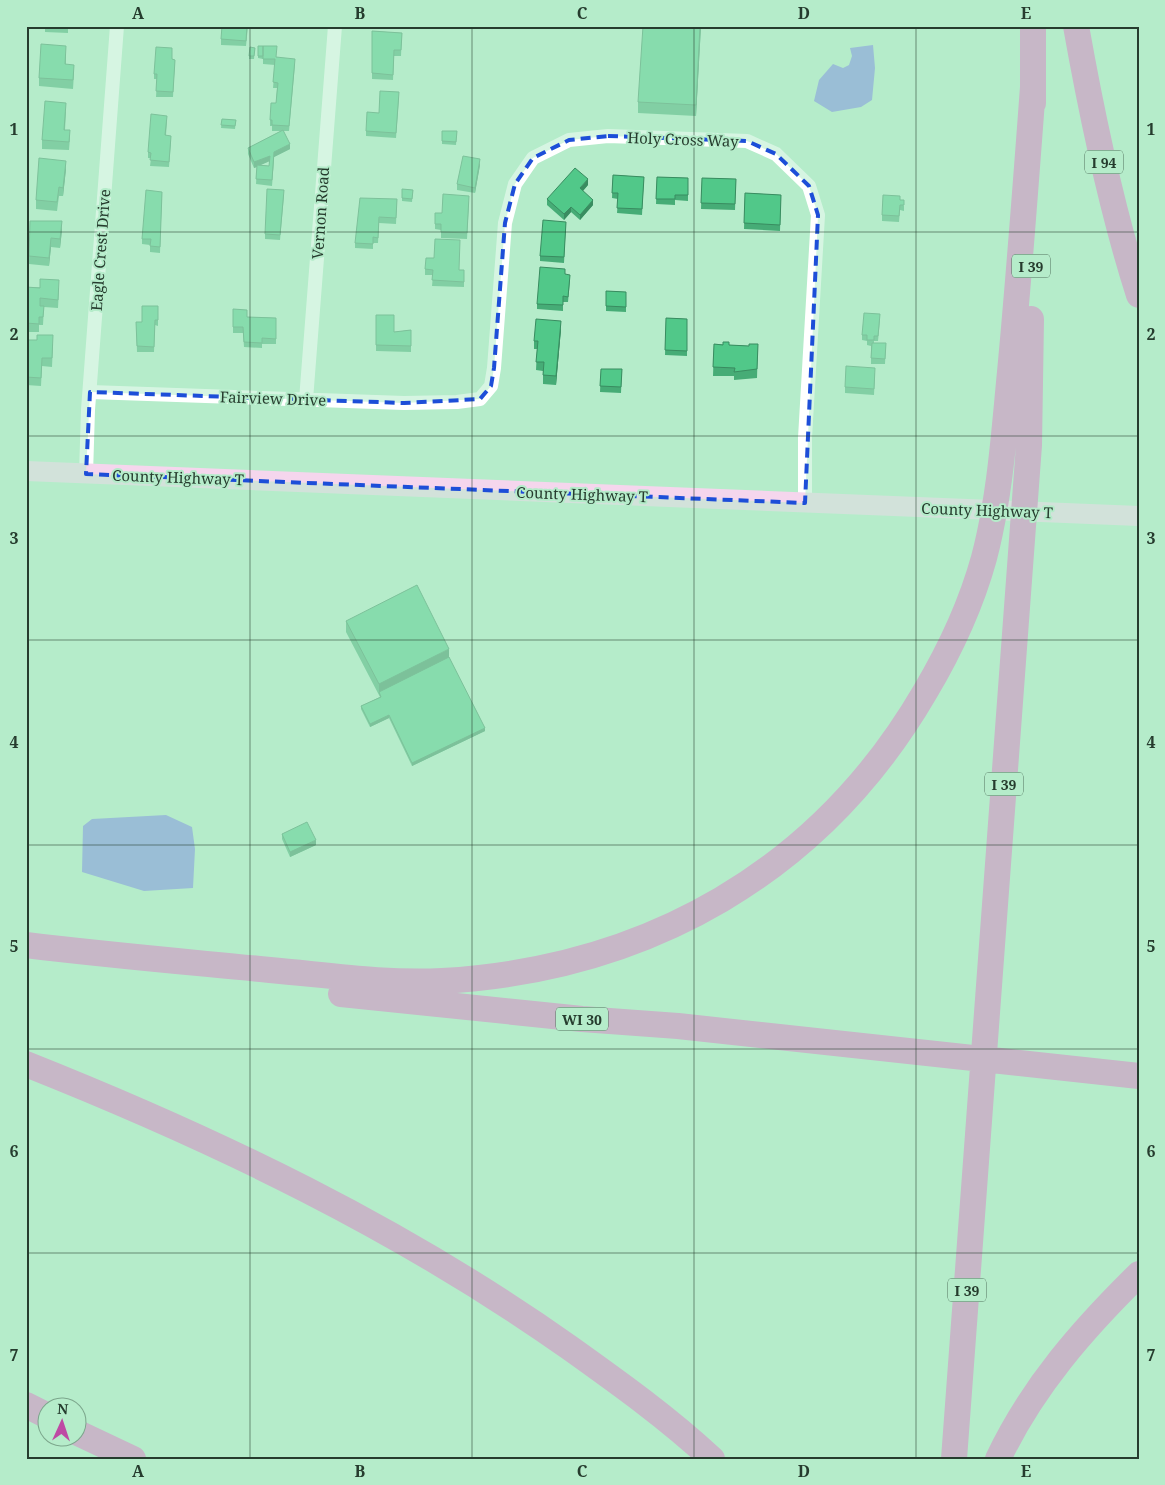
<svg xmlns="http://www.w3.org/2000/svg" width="1165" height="1485" viewBox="0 0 1165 1485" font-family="'Noto Serif',serif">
	<rect width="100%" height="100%" fill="#b5ecca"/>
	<!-- water -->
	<path fill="#7b85e4" d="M873,45L875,68L872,100L861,107L832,112L814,101L819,80L833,64L843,68L849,65L852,56L850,48Z
		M166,815L192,827L195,849L193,888L144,891L82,872L83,826L92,819Z"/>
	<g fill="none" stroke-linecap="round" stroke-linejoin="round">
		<!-- street -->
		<path stroke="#fff" stroke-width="14" d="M90,392L404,403L457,402L480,399L491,386L494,368L505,223L515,184L533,158L569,140L608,136L747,141L776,154L809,186L818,215L805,438V503
			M306,400L335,26
			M86,474L88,410L117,26"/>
		<!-- secondary -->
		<path stroke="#f5d6ed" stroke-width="20" d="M26,471L1139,516"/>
		<!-- highway -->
		<path stroke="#de75c4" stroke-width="26" d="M1033,26V103
			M1076,26C1092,116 1111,208 1139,295
			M26,945C107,955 189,962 270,970C327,975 385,984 442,981C648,969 820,872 925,692C950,650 971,605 984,558C1000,497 1004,434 1010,372C1019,277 1026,182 1033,87
			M341,994L582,1019L678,1026L1139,1076
			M26,1064C217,1140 402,1229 570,1348C619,1383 668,1418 712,1459
			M26,1405L48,1416
			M78,1433L133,1459
			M954,1459L1029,445L1031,319
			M998,1459C1032,1387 1083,1329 1139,1274"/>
	</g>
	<!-- wall -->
	<path fill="#46ac76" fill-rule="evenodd" d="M45,26H68V33L45,32Z
		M248,26L246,46L221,45V39Z
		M701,26L696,116L638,113V102Z
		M372,31L402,33L401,56H394L393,80L372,79Z
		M258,46L276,57L295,64L289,131H283L290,149L274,157L272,186L256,184L257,167L254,168L248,154V148L281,131H272V126H270V120L276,103L277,88H273L275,65L263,64V59L258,58ZM269,161V166L260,165Z
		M250,47L255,48L254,59H249Z
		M66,54V64L74,73L73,89L39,86V78Z
		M172,59L175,60L173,97H156L157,79H154V74Z
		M399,97L396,138L366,136V131L379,113Z
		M66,111L65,130L70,138L69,150L42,149V140Z
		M222,119L236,120L235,129L221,128Z
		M167,121L166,135L171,141L169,167L150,166L151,158H148V152Z
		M442,131H457L456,145L442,144Z
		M480,165L475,193L457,190V184Z
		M66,169L63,196H59L57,211L36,209V200Z
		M613,175L644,177L642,215L617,213L618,199L612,198Z
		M657,177L688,178V201L675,200V205L656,204Z
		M702,178L736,179L735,210L701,209Z
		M588,185L583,191L593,205L580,220L571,212L564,220L547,205V199Z
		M402,189L413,190L412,202L402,201Z
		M162,192L160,253L150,252V245L142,244V239Z
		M745,193L781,195L780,231L744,229Z
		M284,195L280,240L265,239V234Z
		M397,199L396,224L379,223L378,243H373V249L355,248V243Z
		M900,200L904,206V211L900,210L899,222L882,221V215Z
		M469,202L467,239L441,238V230L435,229V224L442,213Z
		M566,222L564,263L540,261V256Z
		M62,230L60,248L51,247L49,266L29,264V256Z
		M434,258L459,270H464V287L432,286L433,275H425V269Z
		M570,280L568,302H563V311L537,309V304Z
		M26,287L59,288L58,308L44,307L43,325H39V332H26Z
		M606,291L626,292V312L606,311Z
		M158,306V326L155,325L154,352H137L136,322H142Z
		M233,309L247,317L276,318V344H262V348L244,347L243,333H233Z
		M376,315L394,332L411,330V352L376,351Z
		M666,318L687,319V356L665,355Z
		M880,320L878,341H874V343H886L885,364H871V346L867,345V341L862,340V335Z
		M561,329L556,385L543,384V371L536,370L537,349H534V341Z
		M26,340L53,344L52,367L42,366L41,386L26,385Z
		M714,344L749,346L758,344L757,378L734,380V376H713Z
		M601,369H622L621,393L600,392Z
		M875,373L874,395L845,393V387Z
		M346,621L449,657L485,731L412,766L389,718L370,727L361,709V706L380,697L346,632Z
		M282,834L316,845L290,857L282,839Z"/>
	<!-- shaded-wall -->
	<path fill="#398c60" d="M700,26H701L696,116V105Z
		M290,144V149L274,157L272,186L274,152Z
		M270,156V161L254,168V162Z
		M480,159V165L475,193V188Z
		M66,161V169L63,196V188Z
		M588,179V185L580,194V188Z
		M593,200V205L580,220V215Z
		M571,207V212L564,220V214Z
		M62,221V230L60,248V239Z
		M51,238V247L49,266V258Z
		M561,321V329L556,385V376Z
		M449,649V660L379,692V684Z
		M389,715V718L370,727V724Z
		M485,728V731L412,766V763Z
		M316,840V845L290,857V852Z"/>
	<!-- building -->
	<path fill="#51c889" stroke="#398c60" d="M222,26H247L246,41L221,39Z
		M643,26H700L696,105L638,102Z
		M372,31L402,33L401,50H394L393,75L372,73Z
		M41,44L66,46L65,64L74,65L73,80L39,78Z
		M258,46H263V56H258Z
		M263,46H277L276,57L295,59L289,126L272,125V120H270L271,103H276L278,83L273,82L275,59H263Z
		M156,47L172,48V59L175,60L173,92L156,91L157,74H154Z
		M250,47L255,48L254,56H249Z
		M380,91L399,92L396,133L366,131L367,112L379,113Z
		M45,101L66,103L64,130H70L69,142L42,140Z
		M151,114L167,116L165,135L171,136L169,162L150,160L151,153L148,152Z
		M222,119L236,120L235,126L221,125Z
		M283,130L290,144L274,152L272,180L256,179L257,165L269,166L270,156L254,162L248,148Z
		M442,131H457L456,142L442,141Z
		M463,156L480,159L475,188L457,184Z
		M39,158L66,161L63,188L59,187L57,202L36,200Z
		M575,168L588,179L580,188L593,200L580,215L571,207L564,214L547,199Z
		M613,175L644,177L642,209L617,208L618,193H612Z
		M657,177L688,178V195H675V199H656Z
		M702,178L736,179L735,204L701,203Z
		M267,189L284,190L280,235L265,234Z
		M402,189L413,190L412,199L402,198Z
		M146,190L162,192L160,247L150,246L151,239H142Z
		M745,193L781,195L780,225L744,223Z
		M443,194L469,196L467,233L441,232V224H435V213H442Z
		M883,195L900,196V200H904V205H900L899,216L882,215Z
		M360,198L397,199L396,218L379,217L378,238L373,237V244L355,243Z
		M543,220L566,222L564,257L540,256Z
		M30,221H62L60,239L51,238L49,258L29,256Z
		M435,239L460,240L459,270H464V282L432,280L433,270L425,269L426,258H434Z
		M540,267L565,269V274L570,275L568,297L563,296V305L537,304Z
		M40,279L59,280L58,300L40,298V306H44L43,317H39V324L26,323V287L40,288Z
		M606,291L626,292V307L606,306Z
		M142,306H158V320H155L154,347L137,346L136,322H142Z
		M233,309L247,310V317L276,318V339L262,338V343L244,342L243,327H233Z
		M864,313L880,314L878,336H874V340H867V335H862Z
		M376,315H394V332L411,330V346L376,345Z
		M666,318L687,319V351L665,350Z
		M536,319L561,321L556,376L543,375L544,362H536L538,341H534Z
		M37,335H53L52,358H42L41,378L26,377V340H37Z
		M723,342H729V345L749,346V344H758L757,369L734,372L735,368L713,367L714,344L723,345Z
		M872,343H886L885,359L871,358Z
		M846,366L875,368L874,389L845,387Z
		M601,369H622L621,387L600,386Z
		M417,585L449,649L379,684L346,621Z
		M449,657L485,728L412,763L389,715L370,724L361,706L381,697L379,692Z
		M307,822L316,840L290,852L282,834Z"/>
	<!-- marked area -->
	<path d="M0 0H1165V1485H0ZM608,136L747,141L776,154L809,186L818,215L805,503L86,474L90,392L404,403L480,399L491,386L494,368L505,223L515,184L533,158L569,140Z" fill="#b5ecca" fill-opacity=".55" fill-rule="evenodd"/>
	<path fill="none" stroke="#1d4ed8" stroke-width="4" stroke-dasharray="10 6" stroke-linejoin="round" d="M608,136L747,141L776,154L809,186L818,215L805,503L86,474L90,392L404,403L480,399L491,386L494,368L505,223L515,184L533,158L569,140Z"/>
	<!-- grid -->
	<path fill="none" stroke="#263c2e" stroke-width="1" stroke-opacity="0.55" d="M250,26V1459M472,26V1459M694,26V1459M916,26V1459M26,232H1139M26,436H1139M26,640H1139M26,845H1139M26,1049H1139M26,1253H1139"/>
	<g text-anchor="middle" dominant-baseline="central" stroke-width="4" stroke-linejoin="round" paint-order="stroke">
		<!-- shield labels -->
		<g fill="#b5ecca" stroke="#51715d" stroke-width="1">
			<rect x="1085" y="150.5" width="38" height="23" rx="4"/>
			<rect x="1012" y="254.5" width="38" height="23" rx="4"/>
			<rect x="985" y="772.5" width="38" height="23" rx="4"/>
			<rect x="556" y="1007.5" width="52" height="23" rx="4"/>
			<rect x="948" y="1278.5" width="38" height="23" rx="4"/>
		</g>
		<g font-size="14" font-weight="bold" fill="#263c2e">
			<text x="1104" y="162">I 94</text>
			<text x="1031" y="266">I 39</text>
			<text x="1004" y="784">I 39</text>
			<text x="582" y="1019">WI 30</text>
			<text x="967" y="1290">I 39</text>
		</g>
		<!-- street labels -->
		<g font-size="15" fill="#263c2e" stroke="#b5ecca">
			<text transform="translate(683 139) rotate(2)">Holy Cross Way</text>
			<text transform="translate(320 213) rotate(-86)">Vernon Road</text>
			<text transform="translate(100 250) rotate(-86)">Eagle Crest Drive</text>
			<text transform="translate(273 398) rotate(2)">Fairview Drive</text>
			<text transform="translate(178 477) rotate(2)">County Highway T</text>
			<text transform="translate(582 494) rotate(2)">County Highway T</text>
			<text transform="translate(987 510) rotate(2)">County Highway T</text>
		</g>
	</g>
	<!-- border -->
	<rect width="1165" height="1485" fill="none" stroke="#b5ecca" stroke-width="55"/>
	<!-- north arrow -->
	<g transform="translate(62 1422) rotate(3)"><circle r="24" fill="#b5ecca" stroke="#7ca68c"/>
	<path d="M0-4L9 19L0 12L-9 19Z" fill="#be4aa4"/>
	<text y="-8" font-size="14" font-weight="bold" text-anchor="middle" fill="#263c2e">N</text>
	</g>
	<rect x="28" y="28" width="1110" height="1430" fill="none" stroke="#263c2e" stroke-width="2"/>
	<g font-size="16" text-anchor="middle" font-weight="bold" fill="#263c2e">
		<text x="138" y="19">A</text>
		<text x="360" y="19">B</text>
		<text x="582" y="19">C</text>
		<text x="804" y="19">D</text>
		<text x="1026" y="19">E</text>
		<text x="14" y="135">1</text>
		<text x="1151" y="135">1</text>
		<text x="14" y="340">2</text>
		<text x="1151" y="340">2</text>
		<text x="14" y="544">3</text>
		<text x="1151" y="544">3</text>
		<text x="14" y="748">4</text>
		<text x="1151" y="748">4</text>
		<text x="14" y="952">5</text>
		<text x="1151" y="952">5</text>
		<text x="14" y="1157">6</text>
		<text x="1151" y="1157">6</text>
		<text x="14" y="1361">7</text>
		<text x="1151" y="1361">7</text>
		<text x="138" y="1477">A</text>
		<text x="360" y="1477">B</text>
		<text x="582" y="1477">C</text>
		<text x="804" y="1477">D</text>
		<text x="1026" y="1477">E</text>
	</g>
</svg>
